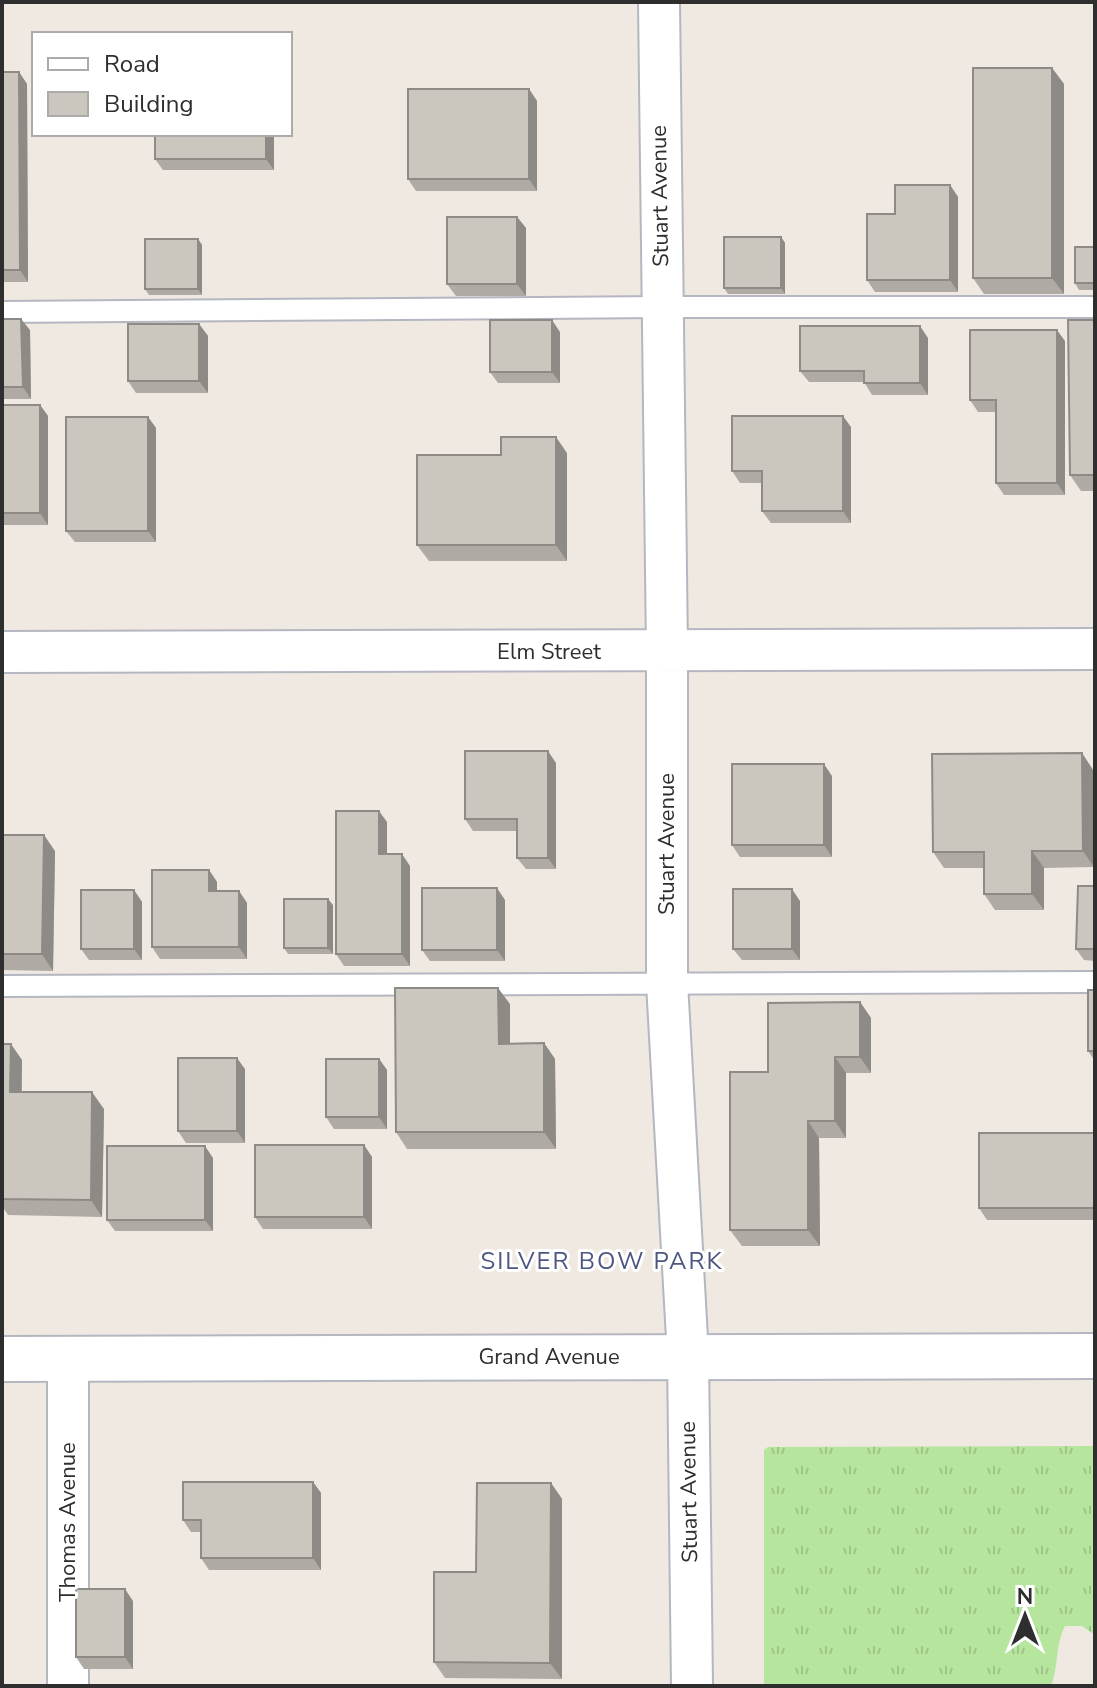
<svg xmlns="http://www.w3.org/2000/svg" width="1097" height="1688" viewBox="0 0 1097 1688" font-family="'Nunito Sans',sans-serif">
	<defs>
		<pattern id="grass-tufts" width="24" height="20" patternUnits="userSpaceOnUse" patternTransform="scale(2)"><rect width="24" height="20" fill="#b6e59e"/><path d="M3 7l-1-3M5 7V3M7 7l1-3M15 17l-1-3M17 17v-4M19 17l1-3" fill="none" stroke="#9dc588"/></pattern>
	</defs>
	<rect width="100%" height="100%" fill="#efe9e1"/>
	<!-- grass -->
	<path fill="url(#grass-tufts)" d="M1095,1446V1635L1082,1626H1065C1055,1645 1059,1666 1051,1686H764V1450L768,1447Z"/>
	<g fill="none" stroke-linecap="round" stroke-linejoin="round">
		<!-- lane casing -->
		<g stroke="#b4b7c1" stroke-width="24">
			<path id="lane" d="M2,312L661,307H1095
				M2,986L1095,982"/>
		</g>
		<!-- street casing -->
		<g stroke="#b4b7c1" stroke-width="44">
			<path id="street" d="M659,2L667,651V983L688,1356L692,1686
				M2,652L1095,649
				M68,1686V1359"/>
		</g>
		<!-- secondary casing -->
		<g stroke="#b4b7c1" stroke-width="48">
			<path id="secondary" d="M2,1359L1095,1356"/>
		</g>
		<!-- lane -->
		<use href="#lane" stroke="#fff" stroke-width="20"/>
		<!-- street -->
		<use href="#street" stroke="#fff" stroke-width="40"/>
		<!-- secondary -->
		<use href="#secondary" stroke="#fff" stroke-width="44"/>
	</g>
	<!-- wall -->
	<path fill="#afaba4" d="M1052,68L1064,84V294H984L973,278Z
		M2,72H19L27,84L28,282H2Z
		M529,89L537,101V191H416L408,179Z
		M274,134V170H163L155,159Z
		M950,185L958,197V292H875L867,280L895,214Z
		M517,217L526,228V296H456L447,284Z
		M781,237L785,243V294H728L724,288Z
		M198,239L202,245V295H149L145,289Z
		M1095,247V290H1079L1075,283Z
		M2,319L30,330L31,399H2Z
		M1095,320V491H1081L1070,475Z
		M199,324L208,336V393H136L128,381Z
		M560,332V383H498L490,372Z
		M928,338V395H872L864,382H809L800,371Z
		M1065,341V495H1004L996,483V412H978L970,400Z
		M2,405H40L48,416V525H2Z
		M148,417L156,428V542H75L66,531Z
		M851,427V523H771L762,511V483H740L732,471Z
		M567,453V561H429L417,545L501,455Z
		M1082,753L1093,770L1094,867L1044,868V910H995L984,894V868H944L933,852Z
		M556,763V869H526L517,858V831H473L465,819Z
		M832,776V857H740L732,845Z
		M387,822V854L410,866V966H344L336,954Z
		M2,835L55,851L53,971L2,970Z
		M209,870L217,882V891H239L247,903V959H160L152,947Z
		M1095,886V961L1084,960L1076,949Z
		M134,890L142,902V960H89L81,949Z
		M505,900V961H430L422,950Z
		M800,901V960H742L733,949Z
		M333,905V954H288L284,948Z
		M1095,990V1061L1088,1051Z
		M860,1002L871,1018V1073H846V1138H819L820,1246H742L730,1230L768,1072Z
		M510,1004V1044L544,1043L555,1059L556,1149H407L396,1132Z
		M2,1044L22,1060V1092L104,1109L102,1217L8,1215L2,1206Z
		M379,1059L387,1070V1129H334L326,1117Z
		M245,1069V1143H186L178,1131Z
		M1095,1133V1220H987L979,1208Z
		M364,1145L372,1157V1229H263L255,1217Z
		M213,1158V1231H115L107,1220Z
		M313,1482L321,1493V1570H209L201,1558V1532H191L183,1520Z
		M551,1483L562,1499V1679L445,1678L434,1662L476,1572Z
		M133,1601V1669H84L76,1657Z"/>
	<!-- shaded-wall -->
	<path fill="#8e8b86" d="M1052,68L1064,84V294L1052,278Z
		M19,72L27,84L28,282L20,270Z
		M529,89L537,101V191L529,179Z
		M266,134H274V170L266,159Z
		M950,185L958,197V292L950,280Z
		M517,217L526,228V296L517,284Z
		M781,237L785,243V294L781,288Z
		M198,239L202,245V295L198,289Z
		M21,319L30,330L31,399L23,387Z
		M552,320L560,332V383L552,372Z
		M199,324L208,336V393L199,381Z
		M920,326L928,338V395L920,383Z
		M1057,330L1065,341V495L1057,483Z
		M40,405L48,416V525L40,513Z
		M843,416L851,427V523L843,511Z
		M148,417L156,428V542L148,531Z
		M556,437L567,453V561L556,545Z
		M548,751L556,763V869L548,858Z
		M1082,753L1093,770L1094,867L1083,851Z
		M824,764L832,776V857L824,845Z
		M379,811L387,822V866L379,854Z
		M44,835L55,851L53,971L42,954Z
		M1032,851L1044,868V910L1032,894Z
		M402,854L410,866V966L402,954Z
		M209,870L217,882V903L209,891Z
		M497,888L505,900V961L497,950Z
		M792,889L800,901V960L792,949Z
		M134,890L142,902V960L134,949Z
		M239,891L247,903V959L239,947Z
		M328,899L333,905V954L328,948Z
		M498,988L510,1004V1060L499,1044Z
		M860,1002L871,1018V1073L860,1057Z
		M544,1043L555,1059L556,1149L544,1132Z
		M11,1044L22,1060L21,1108L10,1092Z
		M835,1057L846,1073V1138L835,1121Z
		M237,1058L245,1069V1143L237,1131Z
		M379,1059L387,1070V1129L379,1117Z
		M92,1092L104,1109L102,1217L91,1200Z
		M808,1121L819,1138L820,1246L808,1230Z
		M364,1145L372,1157V1229L364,1217Z
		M205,1146L213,1158V1231L205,1220Z
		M313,1482L321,1493V1570L313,1558Z
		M551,1483L562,1499V1679L550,1663Z
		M125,1589L133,1601V1669L125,1657Z"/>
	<!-- building -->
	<path fill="#cbc7bf" stroke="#8e8b86" stroke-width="2" d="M973,68H1052V278H973Z
		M2,72H19L20,270H2Z
		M408,89H529V179H408Z
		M155,134H266V159H155Z
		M895,185H950V280H867V214H895Z
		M447,217H517V284H447Z
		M724,237H781V288H724Z
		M145,239H198V289H145Z
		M1075,247H1095V283H1075Z
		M2,319H21L23,387H2Z
		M490,320H552V372H490Z
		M1068,320H1095V475H1070Z
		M128,324H199V381H128Z
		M800,326H920V383H864V371H800Z
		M970,330H1057V483H996V400H970Z
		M2,405H40V513H2Z
		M732,416H843V511H762V471H732Z
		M66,417H148V531H66Z
		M501,437H556V545H417V455H501Z
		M465,751H548V858H517V819H465Z
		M1082,753L1083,851H1032V894H984V852H933L932,754Z
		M732,764H824V845H732Z
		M336,811H379V854H402V954H336Z
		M2,835H44L42,954H2Z
		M152,870H209V891H239V947H152Z
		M1078,886H1095V949H1076Z
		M422,888H497V950H422Z
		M733,889H792V949H733Z
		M81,890H134V949H81Z
		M284,899H328V948H284Z
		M395,988H498L499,1044L544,1043V1132H396Z
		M1088,990H1095V1051H1088Z
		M860,1002V1057H835V1121H808V1230H730V1072H768V1003Z
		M2,1044H11L10,1092H92L91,1200L2,1199Z
		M178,1058H237V1131H178Z
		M326,1059H379V1117H326Z
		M979,1133H1095V1208H979Z
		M255,1145H364V1217H255Z
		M107,1146H205V1220H107Z
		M183,1482H313V1558H201V1520H183Z
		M477,1483H551L550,1663L434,1662V1572H476Z
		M76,1589H125V1657H76Z"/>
	<g text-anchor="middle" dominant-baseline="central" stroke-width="6" stroke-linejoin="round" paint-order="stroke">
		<!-- street labels -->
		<g font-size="22" fill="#2e2e2e" stroke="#fff">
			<text transform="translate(660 196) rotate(-91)">Stuart Avenue</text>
			<text x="549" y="652">Elm Street</text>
			<text transform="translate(667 844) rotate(-90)">Stuart Avenue</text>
			<text x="549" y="1357">Grand Avenue</text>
			<text transform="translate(689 1492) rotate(-91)">Stuart Avenue</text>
			<text transform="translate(68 1522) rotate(-90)">Thomas Avenue</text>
		</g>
		<!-- neighbourhood labels -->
		<g font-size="24" letter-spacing="2" fill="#4d5680" stroke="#fff">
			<text x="602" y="1261">SILVER BOW PARK</text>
		</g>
	</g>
	<!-- border -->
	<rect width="1097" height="1688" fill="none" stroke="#2e2e2e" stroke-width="8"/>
	<!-- legend -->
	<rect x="32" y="32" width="260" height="104" fill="#ffffff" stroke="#ababab" stroke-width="2"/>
	<rect x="48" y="58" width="40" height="12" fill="#ffffff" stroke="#ababab" stroke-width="2"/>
	<text x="104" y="72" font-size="24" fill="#2e2e2e">Road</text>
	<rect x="48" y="92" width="40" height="24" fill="#cbc7bf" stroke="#ababab" stroke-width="2"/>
	<text x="104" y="112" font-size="24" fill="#2e2e2e">Building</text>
	<!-- north arrow -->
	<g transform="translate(1025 1616)" stroke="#ffffff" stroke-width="6" paint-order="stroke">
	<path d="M0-6L14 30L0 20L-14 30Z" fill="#2e2e2e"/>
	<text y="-12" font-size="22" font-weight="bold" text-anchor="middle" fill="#2e2e2e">N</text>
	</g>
</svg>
